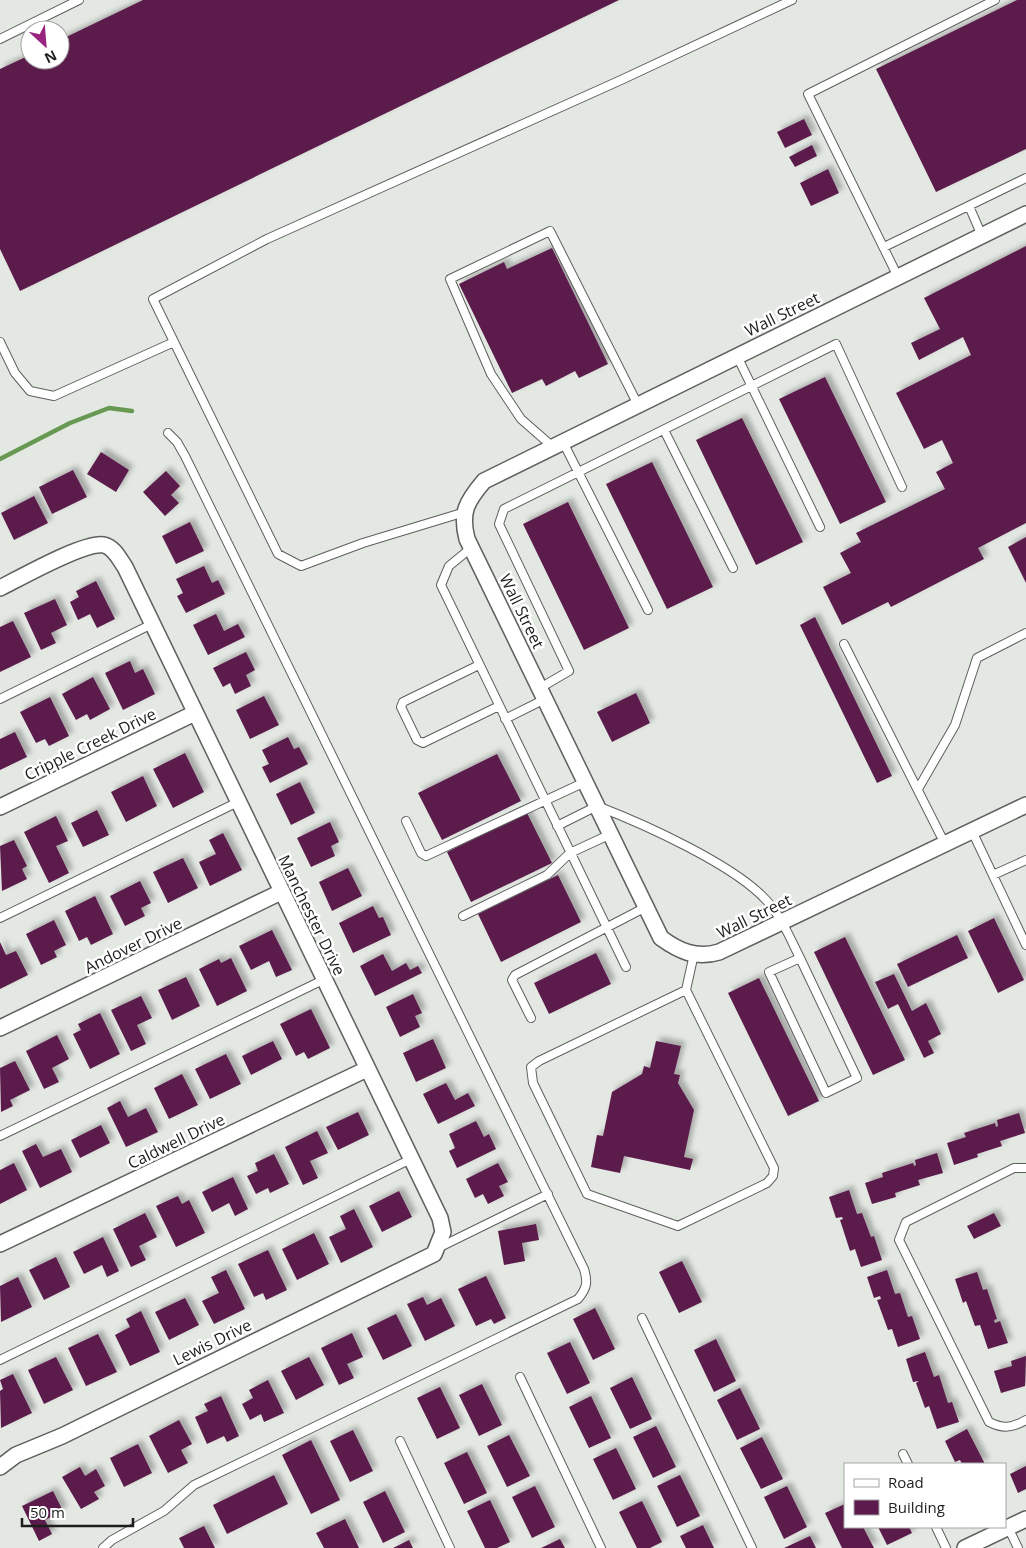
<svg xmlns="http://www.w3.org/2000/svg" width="1026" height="1548" viewBox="0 0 1026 1548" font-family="'Open Sans',sans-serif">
	<defs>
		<filter id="shadow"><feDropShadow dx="4.5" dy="-4.5" stdDeviation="2.5" flood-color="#0004"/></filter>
	</defs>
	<rect width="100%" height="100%" fill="#e4e8e3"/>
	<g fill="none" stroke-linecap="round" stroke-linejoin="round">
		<!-- stream -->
		<path stroke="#679952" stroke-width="4.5" d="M0,459L70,423L109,408L132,411"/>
	</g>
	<!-- building -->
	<path fill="#5c1b4c" filter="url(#shadow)" d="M143,0H619L20,291L0,249V69L30,55V60H60V40Z
		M1017,0H1026V149L936,192L876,69Z
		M804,119L812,135L785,148L777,132Z
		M812,145L817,156L795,167L789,157Z
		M828,169L839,193L811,206L800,183Z
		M1026,246V523L978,548L984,559L891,607L888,602L842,625L823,587L851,573L840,553L861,542L856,533L945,489L936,472L953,463L942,440L924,449L896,393L971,355L963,337L919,360L911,343L940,329L924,298Z
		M552,248L608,364L579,378L575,371L546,386L542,379L512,393L459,284L504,262L507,269Z
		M825,377L886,502L840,524L779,399Z
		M742,418L803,542L756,565L696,440Z
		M101,452L129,470L116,492L87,474Z
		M652,462L713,587L667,609L606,484Z
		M73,470L87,497L52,514L39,487Z
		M166,471L180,486L171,495L179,503L165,516L143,492Z
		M34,496L48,523L14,540L1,513Z
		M568,502L629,628L584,650L523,524Z
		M190,522L204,551L176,564L162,536Z
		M1026,537V583L1008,547Z
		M204,566L212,583L218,580L225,594L186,613L177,596L183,593L176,579Z
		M96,581L115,619L97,628L90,614L78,620L70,602L79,597L76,591Z
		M55,599L67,625L51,633L56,643L41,650L24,613Z
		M216,614L224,631L238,624L245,637L208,655L193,625Z
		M815,617L892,776L877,783L800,625Z
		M13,621L31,657L0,672V627Z
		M246,652L255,670L246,675L251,686L235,694L230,683L223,687L213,668Z
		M130,661L135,673L143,669L155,694L123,710L105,673Z
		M93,677L110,709L90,720L87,714L76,720L62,694Z
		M636,693L650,723L612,742L597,712Z
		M264,696L279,725L250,739L236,710Z
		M50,697L69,736L49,746L45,739L36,743L20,712Z
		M15,732L27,757L0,770V739Z
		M288,737L294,749L299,747L308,764L270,783L262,767L269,764L262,750Z
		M185,753L204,792L173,808L153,769Z
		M497,754L521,801L442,840L418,793Z
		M143,776L157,806L126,822L111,792Z
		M300,782L315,813L291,825L276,794Z
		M97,810L109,835L83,847L71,823Z
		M527,813L552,863L471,902L447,852Z
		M56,816L68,841L56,846L69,873L49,883L24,832Z
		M330,822L339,842L331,846L335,856L311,867L297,838Z
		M223,833L242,870L210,886L199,862L216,854L209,840Z
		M14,840L27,866L22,869L27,879L2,891L0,846Z
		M183,858L198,888L168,903L153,872Z
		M348,868L362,896L332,911L319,882Z
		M558,875L581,922L501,962L478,914Z
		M140,881L151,903L141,908L145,916L125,926L110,896Z
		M95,896L113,934L91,945L87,937L79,941L65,911Z
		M373,906L379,918L383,917L391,935L353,953L339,923Z
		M994,918L1024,980L998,993L968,931Z
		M54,920L66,945L54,951L57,957L41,965L26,934Z
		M272,930L292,970L276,977L269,961L251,970L239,946Z
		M957,935L968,958L908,987L897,964Z
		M845,937L905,1060L873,1075L814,952Z
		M0,942L6,955L16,951L28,975L0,989Z
		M596,953L611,984L549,1014L534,983Z
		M383,954L392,971L406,963L410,970L418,966L422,973L375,996L360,966Z
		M231,958L247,991L217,1006L199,969L219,959L221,963Z
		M894,974L912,1011L926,1003L941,1034L928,1041L934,1053L924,1058L898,1004L888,1009L875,982Z
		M186,977L200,1006L172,1020L158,990Z
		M759,978L819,1101L788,1116L728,993Z
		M413,994L422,1013L415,1016L420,1027L400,1037L386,1007Z
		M141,996L152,1018L137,1025L146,1044L131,1051L111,1010Z
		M311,1009L330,1048L308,1059L304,1052L296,1056L280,1024Z
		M100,1013L120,1054L90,1069L73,1034L81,1030L78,1024Z
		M57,1035L69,1059L52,1068L59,1082L44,1089L26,1051Z
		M433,1039L446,1068L416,1082L403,1053Z
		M273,1041L282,1059L251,1075L242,1056Z
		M656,1041L681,1046L674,1074L680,1075L678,1083L694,1110L684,1157L693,1159L690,1170L624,1156L620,1173L591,1167L597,1135L603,1136L612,1092L642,1074L644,1066L650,1068Z
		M226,1054L241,1084L210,1099L195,1069Z
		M15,1061L30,1090L10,1100L13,1106L1,1112L0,1068Z
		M182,1074L198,1105L169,1119L154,1088Z
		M446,1083L455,1100L468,1093L475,1106L438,1124L423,1094Z
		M120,1101L128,1117L146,1108L158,1132L126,1147L107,1108Z
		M358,1112L369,1135L338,1150L326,1127Z
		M1019,1113L1025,1133L1000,1141L1002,1146L977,1154L978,1157L954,1165L947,1143L966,1137L964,1133L995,1123L996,1127L998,1126L997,1120Z
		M476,1121L484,1137L489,1134L496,1149L457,1168L449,1151L455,1148L449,1134Z
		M101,1125L110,1143L80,1158L71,1140Z
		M317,1131L328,1153L310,1161L318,1178L303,1185L285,1147Z
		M36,1144L43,1157L61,1149L72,1172L40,1188L22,1151Z
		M937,1153L943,1173L918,1180L920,1185L895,1193L896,1197L872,1204L865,1183L883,1177L882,1173L913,1163L914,1166L916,1165L915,1160Z
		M274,1154L289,1184L270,1193L268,1188L256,1194L247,1176L258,1171L255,1163Z
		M14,1163L27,1190L0,1204V1170Z
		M498,1163L508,1182L499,1186L504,1196L488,1204L483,1194L475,1198L466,1179Z
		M233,1177L248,1209L235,1216L229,1203L212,1212L202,1192Z
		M849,1190L857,1214L862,1213L871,1237L874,1236L882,1260L861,1267L855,1249L850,1251L840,1220L843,1219L842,1217L836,1218L829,1197Z
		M399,1191L412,1217L382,1232L369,1206Z
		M178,1196L182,1204L189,1200L205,1233L176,1247L156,1206Z
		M354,1209L373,1247L341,1263L329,1237L346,1229L340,1216Z
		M145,1213L157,1237L139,1246L146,1260L131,1267L113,1229Z
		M994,1213L1001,1226L974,1239L967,1226Z
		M536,1224L539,1240L522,1243L525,1261L504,1265L498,1231Z
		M314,1233L329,1264L297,1280L282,1249Z
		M103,1237L119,1271L107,1277L102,1265L84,1274L73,1252Z
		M268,1250L287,1290L266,1300L263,1293L254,1297L238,1264Z
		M56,1257L70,1287L44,1300L29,1270Z
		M682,1261L702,1302L679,1313L659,1272Z
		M226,1270L245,1309L214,1324L202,1301L219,1293L211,1277Z
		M887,1270L895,1294L900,1293L908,1317L912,1316L920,1339L898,1347L892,1329L888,1330L877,1300L881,1299L880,1296L874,1298L867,1277Z
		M977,1272L983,1290L987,1289L997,1319L994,1320L995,1323L1000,1321L1008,1343L988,1349L980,1325L975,1326L966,1301L963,1303L955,1279Z
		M486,1276L506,1318L494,1324L491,1319L476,1326L458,1289Z
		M18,1277L32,1307L1,1322L0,1286Z
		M423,1297L427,1305L441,1298L455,1326L425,1341L407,1304Z
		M185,1298L199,1325L169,1340L155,1312Z
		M595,1308L615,1349L593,1360L573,1319Z
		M141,1311L160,1352L130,1366L115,1335L130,1327L126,1319Z
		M396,1314L412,1346L383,1360L367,1328Z
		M352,1333L363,1357L347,1364L354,1378L339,1385L321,1348Z
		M98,1334L117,1372L86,1386L68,1348Z
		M716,1339L736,1381L714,1392L694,1350Z
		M570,1342L590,1383L567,1394L547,1353Z
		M925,1352L934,1377L939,1375L948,1403L952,1402L959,1422L937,1429L929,1406L925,1408L916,1383L919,1381L913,1382L906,1359Z
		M1026,1356L1025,1386L1001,1393L994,1371L1012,1366L1011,1361Z
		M56,1357L73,1390L44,1404L28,1370Z
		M309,1357L324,1385L296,1400L281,1371Z
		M13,1374L32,1413L1,1428L0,1391L3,1389L0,1380Z
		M632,1377L652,1419L630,1429L610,1388Z
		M268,1380L284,1413L264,1422L261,1414L250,1420L242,1404L253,1398L249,1390Z
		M482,1384L502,1425L479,1436L459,1395Z
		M440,1387L460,1428L437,1439L417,1398Z
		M740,1388L760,1429L737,1440L717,1400Z
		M221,1396L239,1436L227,1442L224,1436L207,1444L195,1417L208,1411L204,1404Z
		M591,1396L611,1438L589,1448L569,1407Z
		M179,1420L192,1444L181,1450L188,1463L168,1473L149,1436Z
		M656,1426L676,1467L653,1478L633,1437Z
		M967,1429L985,1464H962L960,1460L955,1462L945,1441Z
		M353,1430L373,1471L350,1482L330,1441Z
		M509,1435L530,1476L507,1487L487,1446Z
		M762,1437L783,1479L761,1489L740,1448Z
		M311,1440L340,1500L311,1514L282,1455Z
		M138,1444L152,1473L124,1487L110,1458Z
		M616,1448L636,1489L613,1500L593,1459Z
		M467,1452L487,1493L464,1504L444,1463Z
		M1026,1466V1489L1018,1493L1010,1474Z
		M80,1467L85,1476L96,1469L105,1486L94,1492L99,1499L81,1509L62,1477Z
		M274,1475L288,1504L227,1534L213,1505Z
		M680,1475L700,1516L677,1527L657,1486Z
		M535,1486L555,1527L532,1538L512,1497Z
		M787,1486L807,1527L784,1539L764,1497Z
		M53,1491L63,1511L45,1520L52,1534L39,1541L22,1506Z
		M385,1491L405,1532L383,1543L363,1502Z
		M490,1500L510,1542L497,1548H485L467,1511Z
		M642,1501L662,1542L650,1548H637L619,1512Z
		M845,1504V1527H863L874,1548H842L825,1513Z
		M345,1519L359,1548H324L316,1533Z
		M703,1525L714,1548H686L680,1536Z
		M204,1526L215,1548H184L179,1538Z
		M878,1527H909L912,1533L887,1545Z
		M810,1536L816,1548H784Z
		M560,1539L565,1548H541Z
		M409,1540L413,1548H393Z"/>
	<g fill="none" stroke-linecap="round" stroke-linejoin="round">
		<!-- lane casing -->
		<g stroke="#5d605c" stroke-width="10">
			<path id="lane" d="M0,39L79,0
				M969,206L982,236
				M884,247L1026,178
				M898,277L808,94L995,0
				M0,342L15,373L30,391L54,396L174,342
				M737,356L820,527
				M664,430L733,568
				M563,442L648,610
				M553,447L521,419L491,374L450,279L550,231L638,405
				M465,512L363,543L301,566L278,554L153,299L267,239L621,80L792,0
				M471,548L449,566L441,585L626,967
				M844,644L945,844
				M479,665L403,702L401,707L417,740L423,743L499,706
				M540,688L569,671L499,524L504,509L836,344L902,487
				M0,699L152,624
				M505,719L545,699
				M918,789L955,725L977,658L1026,633
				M406,821L421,853L426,856L585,782
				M557,826L597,806C644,824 735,865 767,901C782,918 790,938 800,958L769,972L826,1093L857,1078L800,958
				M972,831L1026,945
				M993,875L1026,860
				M463,916L547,875L570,853L611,834
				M0,918L238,802
				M686,990L539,1061L531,1067L533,1083L587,1194L678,1226L767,1183L773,1176L774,1168L686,990L694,954
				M531,1018L512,980L515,975L646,907
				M0,1136L323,980
				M1026,1168H1014L906,1222L899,1240L989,1422C1003,1429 1012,1428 1026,1420
				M438,1248L548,1194
				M642,1318L752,1548
				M0,1360L411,1159
				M520,1377L601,1548
				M400,1441L450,1548
				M903,1454L908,1464
				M936,1527L946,1548
				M1008,1527L1018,1548
				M103,1548L112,1540L164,1511L194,1485L578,1299C587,1288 588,1282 584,1269L185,456L177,442L168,433"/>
		</g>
		<!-- street casing -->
		<g stroke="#5d605c" stroke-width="18">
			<path id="street" d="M1026,214L484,481C467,501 460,512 467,539L661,938C679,951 696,959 719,952L1026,805
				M0,588C20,578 85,541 104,545C114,547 120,560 125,567L440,1218L443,1232L434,1254L62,1436L16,1455L0,1467
				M0,807L195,713
				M0,1028L281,892
				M0,1244L367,1069
				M965,1548L1026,1519"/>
		</g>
		<!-- lane -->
		<use href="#lane" stroke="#fff" stroke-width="8"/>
		<!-- street -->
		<use href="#street" stroke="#fff" stroke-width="15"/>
	</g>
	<g text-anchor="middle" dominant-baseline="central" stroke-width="5" stroke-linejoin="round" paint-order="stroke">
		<!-- street labels -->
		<g font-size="16" fill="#1c1d1c" stroke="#fff">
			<text transform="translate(782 314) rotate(-26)">Wall Street</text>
			<text transform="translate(522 611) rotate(64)">Wall Street</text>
			<text transform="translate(90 744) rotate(-26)">Cripple Creek Drive</text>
			<text transform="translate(312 915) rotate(64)">Manchester Drive</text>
			<text transform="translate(754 916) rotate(-26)">Wall Street</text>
			<text transform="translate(133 945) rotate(-26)">Andover Drive</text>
			<text transform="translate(176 1141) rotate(-26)">Caldwell Drive</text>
			<text transform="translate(212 1342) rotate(-26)">Lewis Drive</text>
		</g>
	</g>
	<!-- legend -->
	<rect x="844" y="1463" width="162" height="65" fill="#ffffff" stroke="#a4a5a4"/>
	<rect x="854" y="1479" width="25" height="8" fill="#ffffff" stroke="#a4a5a4"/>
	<text x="888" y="1488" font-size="15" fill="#1c1d1c">Road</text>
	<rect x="854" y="1500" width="25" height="15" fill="#5c1b4c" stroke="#a4a5a4"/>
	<text x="888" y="1513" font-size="15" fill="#1c1d1c">Building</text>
	<!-- north arrow -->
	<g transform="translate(45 45) rotate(154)"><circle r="24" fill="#ffffff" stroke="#a4a5a4"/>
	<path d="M0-4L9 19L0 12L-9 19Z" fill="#99247f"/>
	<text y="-8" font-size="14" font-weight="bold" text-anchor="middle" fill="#1c1d1c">N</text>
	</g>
	<!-- scale -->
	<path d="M22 1518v8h111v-8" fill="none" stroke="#1c1d1c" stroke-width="2.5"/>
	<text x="30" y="1518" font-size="15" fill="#1c1d1c" stroke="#ffffff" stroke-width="4" paint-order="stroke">50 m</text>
</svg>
